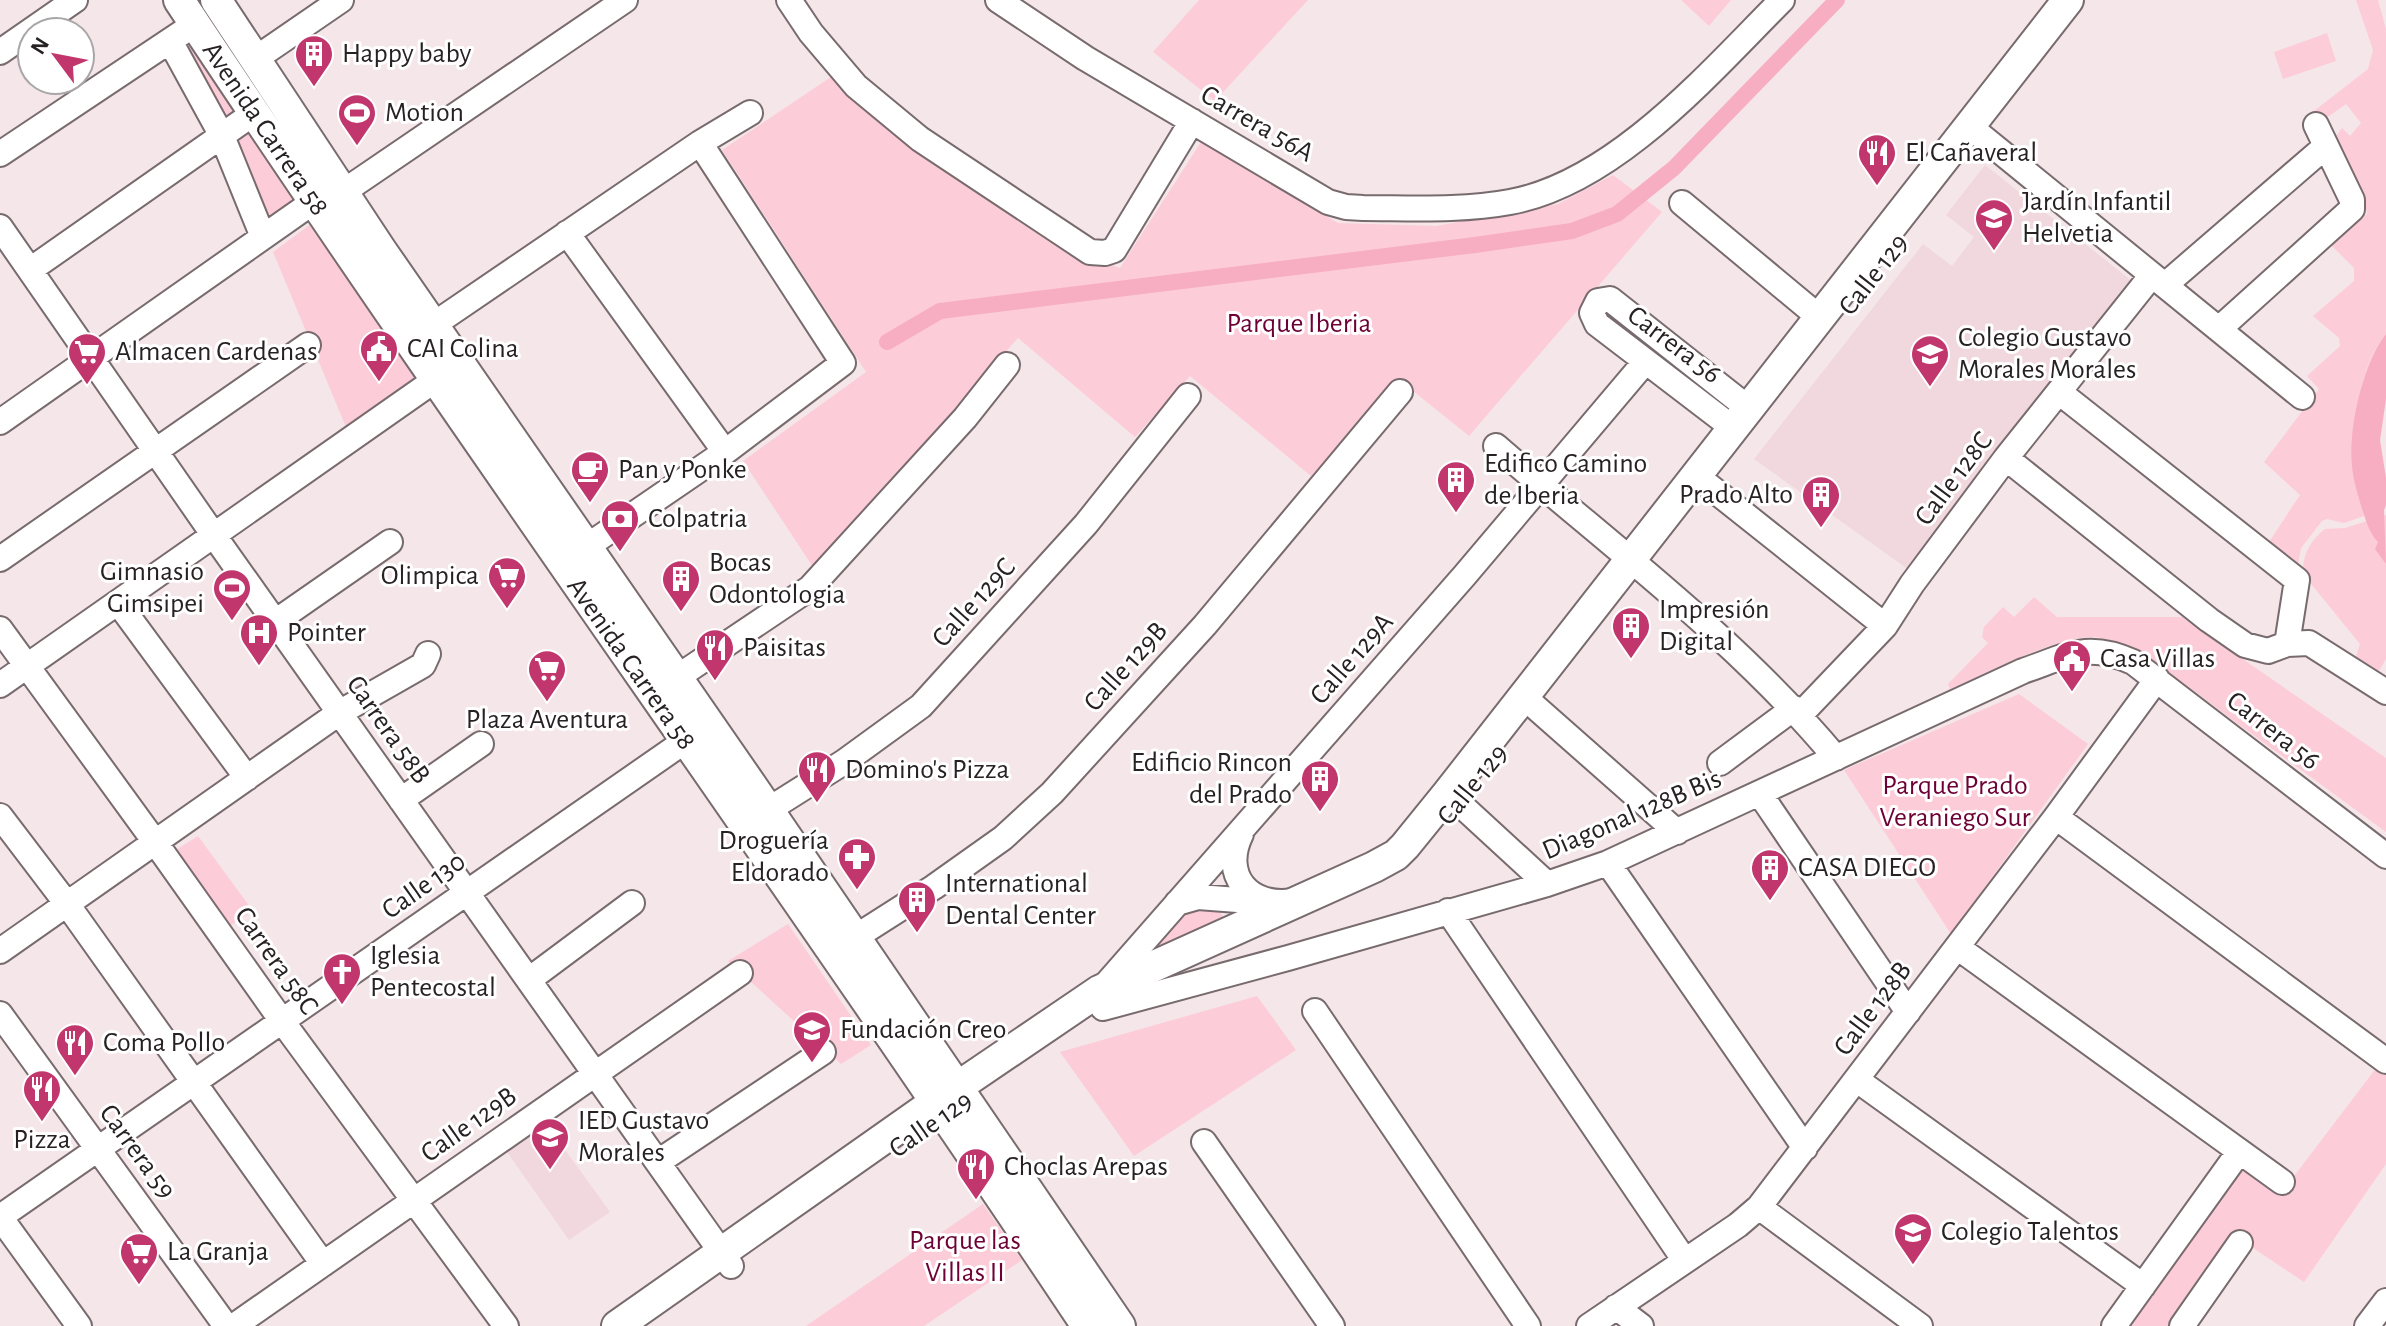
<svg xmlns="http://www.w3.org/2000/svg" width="2386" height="1326" viewBox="0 0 2386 1326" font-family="'Alegreya Sans',sans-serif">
	<rect width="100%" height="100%" fill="#f5e6e9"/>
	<!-- built -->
	<path fill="#f0d8de" d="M1985,165L2132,281L1909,570L1754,459L1923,244L1952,266L1974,237L1946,215Z
		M545,1122L610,1212L569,1240L507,1152Z"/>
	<!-- green -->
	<path fill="#fdccd9" d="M1199,0H1308L1215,101L1153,52Z
		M1681,0H1731L1709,26Z
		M2356,0H2378L2386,29V334C2350,378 2349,463 2364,516L2344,523L2327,519L2322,521L2301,548L2297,570L2269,542L2300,495L2264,462L2319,389L2307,376L2340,346L2339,338L2313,316L2354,281V268L2331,245L2367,214L2364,196L2336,136L2342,128L2350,136L2361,123L2346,104L2322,121L2314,111L2368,69L2373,50Z
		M2327,33L2336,61L2283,79L2274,52Z
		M192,41L241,111L222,126L178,48Z
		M837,73L1080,253L1120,268L1201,142L1338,223L1436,226L1558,204L1613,175L1662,212L1469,436L1397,378L1311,476L1190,376L1135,437L1018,338L813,567L743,461L866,372L722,150Z
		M248,131L294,201L270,217L234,140Z
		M315,221L419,379L346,427L273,252Z
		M2386,515V659L2374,679L2353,666L2360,644L2303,574C2302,555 2310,541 2325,529L2345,528Z
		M2034,597L2057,617H2182L2386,758V832C2340,798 2294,765 2248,731C2214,707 2132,638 2093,637C2055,637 1986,673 1950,689L1948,684L1988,643L1982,637L1984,627L2003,607L2014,617Z
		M2019,694L2088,744L1951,934L1844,770Z
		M198,836L253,911L227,928L171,853Z
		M1195,905L1218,909L1223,917L1220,925L1136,966Z
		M788,924L871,1045L841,1064L728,961Z
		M1257,996L1296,1050L1134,1156L1060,1052Z
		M2377,1067L2386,1074V1164L2304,1282L2238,1238L2175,1326H2122L2241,1164L2282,1192Z
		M983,1204L1022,1260L924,1326H806Z"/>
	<!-- water -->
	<path fill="#f7aec2" d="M2386,334V399L2380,440L2386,478V505L2384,510L2386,564L2375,549L2378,542C2369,533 2366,520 2362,509C2358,495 2353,480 2352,466C2348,429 2363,362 2386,334Z"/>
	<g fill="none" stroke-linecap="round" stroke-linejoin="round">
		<!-- canal -->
		<path stroke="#f7aec2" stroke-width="16" d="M887,342L940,311L1475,245L1572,231L1617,214L1674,168L1837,0"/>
		<!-- minor casing -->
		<g stroke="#786b6e" stroke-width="28">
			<path id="minor" d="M789,0L811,33L856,86L920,139L1090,252L1105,253L1114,250L1192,121
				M998,0L1085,58L1328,202L1346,207L1363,208C1411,208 1462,211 1510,202C1615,183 1710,72 1782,0
				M170,41L222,136L263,237
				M0,52L75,0
				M255,59L341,0
				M1969,126L2302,397
				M0,154L195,24
				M343,192L625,0
				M1682,203L1819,317
				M0,227L215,537L731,1266
				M567,233L725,452
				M30,270L254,113
				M2165,285L2326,146
				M433,325L700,143L750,113
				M2219,329L2352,209V200L2316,125
				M2059,392L2297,580L2287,644
				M0,422L313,202
				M1733,428L1597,324L1592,313L1598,301L1610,299L1748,408
				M1496,446C1612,547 1737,639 1836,758
				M2006,458L2209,620L2245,645L2268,651L2287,644L2309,643L2386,692
				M1709,486L1885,626
				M586,547L725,452L843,363L700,143
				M0,559L308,345
				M119,604L247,778
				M275,622L390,542
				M0,629L155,842L282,1021L506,1326
				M676,678L810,588L965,418L1007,365
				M0,685L435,380
				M1524,697L1677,832
				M1800,715L1885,626L1912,584L2006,458L2152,275
				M1720,763L1794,708
				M1448,793L1547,884
				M1760,794L1908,1012
				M401,800L481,744
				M768,810L844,762L921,706L1086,524L1188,396
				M0,816L67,904L323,1264
				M2056,817L2386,1061
				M1241,834C1221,875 1249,908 1293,901
				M1608,863L1805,1148
				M1177,903L1198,897L1264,902
				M1448,911L1685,1261
				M854,938L934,887L1003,838L1052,793L1205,625L1400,392
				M1957,947L2282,1182
				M0,951L339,713L423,665L428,654
				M530,979L632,903
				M1102,989L1465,575L1645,362
				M1103,1008L1288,958L1547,884L1608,863L2023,671C2067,656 2087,641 2133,662L2386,856
				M1315,1011L1528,1326
				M0,1014L226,1326
				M1857,1080L2143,1286
				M1204,1142L1332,1326
				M658,1162L823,1052
				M1759,1207L1920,1326
				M0,1217L685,741
				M0,1217L79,1326
				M1616,1307L1641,1326
				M234,1326L740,973
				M1589,1326L1738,1225L1759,1207L2056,817L2157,679
				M2114,1326L2239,1152
				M2182,1326L2240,1243
				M2367,1326L2386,1301"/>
		</g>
		<!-- major casing -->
		<g stroke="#786b6e" stroke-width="34">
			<path id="major" d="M179,0C475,447 790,880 1087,1326
				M216,0L381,250L747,779L1120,1326
				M617,1326L934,1103L1099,991L1374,867L1396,855L1405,846L1448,793L2068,0"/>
		</g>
		<!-- minor -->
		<use href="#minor" stroke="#fff" stroke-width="24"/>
		<!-- major -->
		<use href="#major" stroke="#fff" stroke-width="30"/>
	</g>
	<!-- icons -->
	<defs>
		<g id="building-pin" transform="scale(2)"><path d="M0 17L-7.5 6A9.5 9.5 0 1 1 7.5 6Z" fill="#c1366d" stroke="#fff"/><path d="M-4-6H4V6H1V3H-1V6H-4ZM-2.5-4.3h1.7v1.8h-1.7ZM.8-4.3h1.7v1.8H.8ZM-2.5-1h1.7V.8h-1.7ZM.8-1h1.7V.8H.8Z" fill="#fff"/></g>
		<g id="stadium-pin" transform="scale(2)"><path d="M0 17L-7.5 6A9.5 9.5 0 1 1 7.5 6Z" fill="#c1366d" stroke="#fff"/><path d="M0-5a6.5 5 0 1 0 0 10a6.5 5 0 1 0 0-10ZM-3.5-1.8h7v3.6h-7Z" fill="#fff"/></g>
		<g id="restaurant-pin" transform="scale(2)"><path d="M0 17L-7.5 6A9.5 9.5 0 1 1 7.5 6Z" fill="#c1366d" stroke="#fff"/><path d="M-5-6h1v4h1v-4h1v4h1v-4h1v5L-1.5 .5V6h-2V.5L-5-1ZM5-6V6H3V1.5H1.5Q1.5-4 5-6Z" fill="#fff"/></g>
		<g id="school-pin" transform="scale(2)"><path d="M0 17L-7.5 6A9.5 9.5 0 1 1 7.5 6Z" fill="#c1366d" stroke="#fff"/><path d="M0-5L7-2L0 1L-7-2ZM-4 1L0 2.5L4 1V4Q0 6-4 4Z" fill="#fff"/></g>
		<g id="civic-pin" transform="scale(2)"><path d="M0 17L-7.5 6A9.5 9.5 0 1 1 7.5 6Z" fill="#c1366d" stroke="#fff"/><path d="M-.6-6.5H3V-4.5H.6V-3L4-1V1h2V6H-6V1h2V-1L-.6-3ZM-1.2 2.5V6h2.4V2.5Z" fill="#fff"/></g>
		<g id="supermarket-pin" transform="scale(2)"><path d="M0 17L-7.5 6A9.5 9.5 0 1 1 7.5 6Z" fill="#c1366d" stroke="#fff"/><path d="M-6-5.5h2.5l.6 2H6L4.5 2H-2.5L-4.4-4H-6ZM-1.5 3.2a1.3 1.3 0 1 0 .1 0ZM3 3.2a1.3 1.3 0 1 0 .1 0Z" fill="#fff"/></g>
		<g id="cafe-pin" transform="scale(2)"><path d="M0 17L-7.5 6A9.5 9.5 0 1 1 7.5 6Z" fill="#c1366d" stroke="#fff"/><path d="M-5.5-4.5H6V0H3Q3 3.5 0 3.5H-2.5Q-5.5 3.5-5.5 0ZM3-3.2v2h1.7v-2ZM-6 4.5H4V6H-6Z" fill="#fff"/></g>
		<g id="bank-pin" transform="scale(2)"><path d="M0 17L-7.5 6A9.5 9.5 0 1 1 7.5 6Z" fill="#c1366d" stroke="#fff"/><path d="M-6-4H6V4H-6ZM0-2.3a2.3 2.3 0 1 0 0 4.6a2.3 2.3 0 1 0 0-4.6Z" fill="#fff"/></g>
		<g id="hospital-pin" transform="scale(2)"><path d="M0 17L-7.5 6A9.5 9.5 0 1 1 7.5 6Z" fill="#c1366d" stroke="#fff"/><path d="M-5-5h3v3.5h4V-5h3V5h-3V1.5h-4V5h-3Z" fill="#fff"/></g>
		<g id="pharmacy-pin" transform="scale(2)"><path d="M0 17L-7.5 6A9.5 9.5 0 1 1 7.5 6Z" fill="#c1366d" stroke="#fff"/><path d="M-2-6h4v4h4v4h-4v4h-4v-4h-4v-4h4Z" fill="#fff"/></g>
		<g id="church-pin" transform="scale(2)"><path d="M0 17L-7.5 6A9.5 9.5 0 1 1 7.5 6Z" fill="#c1366d" stroke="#fff"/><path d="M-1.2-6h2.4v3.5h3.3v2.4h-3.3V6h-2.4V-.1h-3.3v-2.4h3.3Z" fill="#fff"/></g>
	</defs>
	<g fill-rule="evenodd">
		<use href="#building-pin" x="314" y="54"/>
		<use href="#stadium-pin" x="357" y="113"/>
		<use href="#restaurant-pin" x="1877" y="153"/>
		<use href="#school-pin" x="1994" y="218"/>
		<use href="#civic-pin" x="379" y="349"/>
		<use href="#supermarket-pin" x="87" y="352"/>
		<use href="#school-pin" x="1930" y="354"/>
		<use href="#cafe-pin" x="590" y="470"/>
		<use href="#building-pin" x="1456" y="480"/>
		<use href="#building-pin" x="1821" y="495"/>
		<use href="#bank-pin" x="620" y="519"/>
		<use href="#supermarket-pin" x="507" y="576"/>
		<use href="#building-pin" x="681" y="579"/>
		<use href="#stadium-pin" x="232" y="588"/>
		<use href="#building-pin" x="1631" y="626"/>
		<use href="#hospital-pin" x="259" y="633"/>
		<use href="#restaurant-pin" x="715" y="648"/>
		<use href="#civic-pin" x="2072" y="659"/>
		<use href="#supermarket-pin" x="547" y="669"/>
		<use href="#restaurant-pin" x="817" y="770"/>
		<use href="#building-pin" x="1320" y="779"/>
		<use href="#pharmacy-pin" x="857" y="857"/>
		<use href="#building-pin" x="1770" y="868"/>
		<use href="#building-pin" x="917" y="900"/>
		<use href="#church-pin" x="342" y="972"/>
		<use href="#school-pin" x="812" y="1030"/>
		<use href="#restaurant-pin" x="75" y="1043"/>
		<use href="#restaurant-pin" x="42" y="1089"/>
		<use href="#school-pin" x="550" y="1137"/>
		<use href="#restaurant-pin" x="976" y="1167"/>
		<use href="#school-pin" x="1913" y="1232"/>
		<use href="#supermarket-pin" x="139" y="1252"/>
	</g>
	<g text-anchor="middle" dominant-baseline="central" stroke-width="6" stroke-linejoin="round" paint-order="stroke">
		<!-- poi labels -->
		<g font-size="28" fill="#272123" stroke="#fff" text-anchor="start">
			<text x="342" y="54">Happy baby</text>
			<text x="385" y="113">Motion</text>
			<text x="1905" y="153">El Cañaveral</text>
			<text x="2022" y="202">Jardín Infantil<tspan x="2022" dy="32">Helvetia</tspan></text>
			<text x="1958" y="338">Colegio Gustavo<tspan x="1958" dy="32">Morales Morales</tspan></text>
			<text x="407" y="349">CAI Colina</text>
			<text x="115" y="352">Almacen Cardenas</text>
			<text x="1484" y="464">Edifico Camino<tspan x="1484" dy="32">de Iberia</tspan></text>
			<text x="618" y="470">Pan y Ponke</text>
			<text x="1793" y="495" text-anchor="end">Prado Alto</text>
			<text x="648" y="519">Colpatria</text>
			<text x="709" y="563">Bocas<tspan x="709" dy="32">Odontologia</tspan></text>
			<text x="204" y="572" text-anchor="end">Gimnasio<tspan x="204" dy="32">Gimsipei</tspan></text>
			<text x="479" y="576" text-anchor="end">Olimpica</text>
			<text x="1659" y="610">Impresión<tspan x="1659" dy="32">Digital</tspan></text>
			<text x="287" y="633">Pointer</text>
			<text x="743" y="648">Paisitas</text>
			<text x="2100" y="659">Casa Villas</text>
			<text x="547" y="720" text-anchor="middle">Plaza Aventura</text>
			<text x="1292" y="763" text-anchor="end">Edificio Rincon<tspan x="1292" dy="32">del Prado</tspan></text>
			<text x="845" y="770">Domino's Pizza</text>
			<text x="829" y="841" text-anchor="end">Droguería<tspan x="829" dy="32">Eldorado</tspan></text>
			<text x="1798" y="868">CASA DIEGO</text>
			<text x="945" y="884">International<tspan x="945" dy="32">Dental Center</tspan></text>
			<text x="370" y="956">Iglesia<tspan x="370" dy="32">Pentecostal</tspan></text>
			<text x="840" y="1030">Fundación Creo</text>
			<text x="103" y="1043">Coma Pollo</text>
			<text x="578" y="1121">IED Gustavo<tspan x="578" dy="32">Morales</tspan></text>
			<text x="42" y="1140" text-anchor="middle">Pizza</text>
			<text x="1004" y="1167">Choclas Arepas</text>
			<text x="1941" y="1232">Colegio Talentos</text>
			<text x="167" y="1252">La Granja</text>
		</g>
		<!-- street labels -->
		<g font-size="28" fill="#272123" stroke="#fff">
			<text transform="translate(1257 124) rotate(30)">Carrera 56A</text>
			<text transform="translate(265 129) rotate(56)">Avenida Carrera 58</text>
			<text transform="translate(1874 275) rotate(-52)">Calle 129</text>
			<text transform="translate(1674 345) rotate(37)">Carrera 56</text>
			<text transform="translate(1954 479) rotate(-53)">Calle 128C</text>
			<text transform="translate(974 603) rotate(-48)">Calle 129C</text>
			<text transform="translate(1352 659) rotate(-49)">Calle 129A</text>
			<text transform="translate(631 664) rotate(55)">Avenida Carrera 58</text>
			<text transform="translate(1126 667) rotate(-48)">Calle 129B</text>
			<text transform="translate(388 730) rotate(55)">Carrera 58B</text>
			<text transform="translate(2273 731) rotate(38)">Carrera 56</text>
			<text transform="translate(1473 785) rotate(-51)">Calle 129</text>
			<text transform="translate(1632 815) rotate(-23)">Diagonal 128B Bis</text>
			<text transform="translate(424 886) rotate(-35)">Calle 130</text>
			<text transform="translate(276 961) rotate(55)">Carrera 58C</text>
			<text transform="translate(1873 1009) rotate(-53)">Calle 128B</text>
			<text transform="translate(469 1125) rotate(-35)">Calle 129B</text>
			<text transform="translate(931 1125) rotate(-35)">Calle 129</text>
			<text transform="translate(137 1152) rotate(54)">Carrera 59</text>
		</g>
		<!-- park labels -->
		<g font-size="28" fill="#6d0034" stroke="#fff">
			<text x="1299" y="324">Parque Iberia</text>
			<text x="1955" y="786">Parque Prado<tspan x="1955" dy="32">Veraniego Sur</tspan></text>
			<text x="965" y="1241">Parque las<tspan x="965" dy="32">Villas II</tspan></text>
		</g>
	</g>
	<!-- north arrow -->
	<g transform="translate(56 56) rotate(302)"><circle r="38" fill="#ffffff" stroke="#a9a6a7" stroke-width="2"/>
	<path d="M0-6L14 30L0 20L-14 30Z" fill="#c1366d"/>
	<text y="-12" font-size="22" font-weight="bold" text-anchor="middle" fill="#272123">N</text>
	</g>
</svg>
